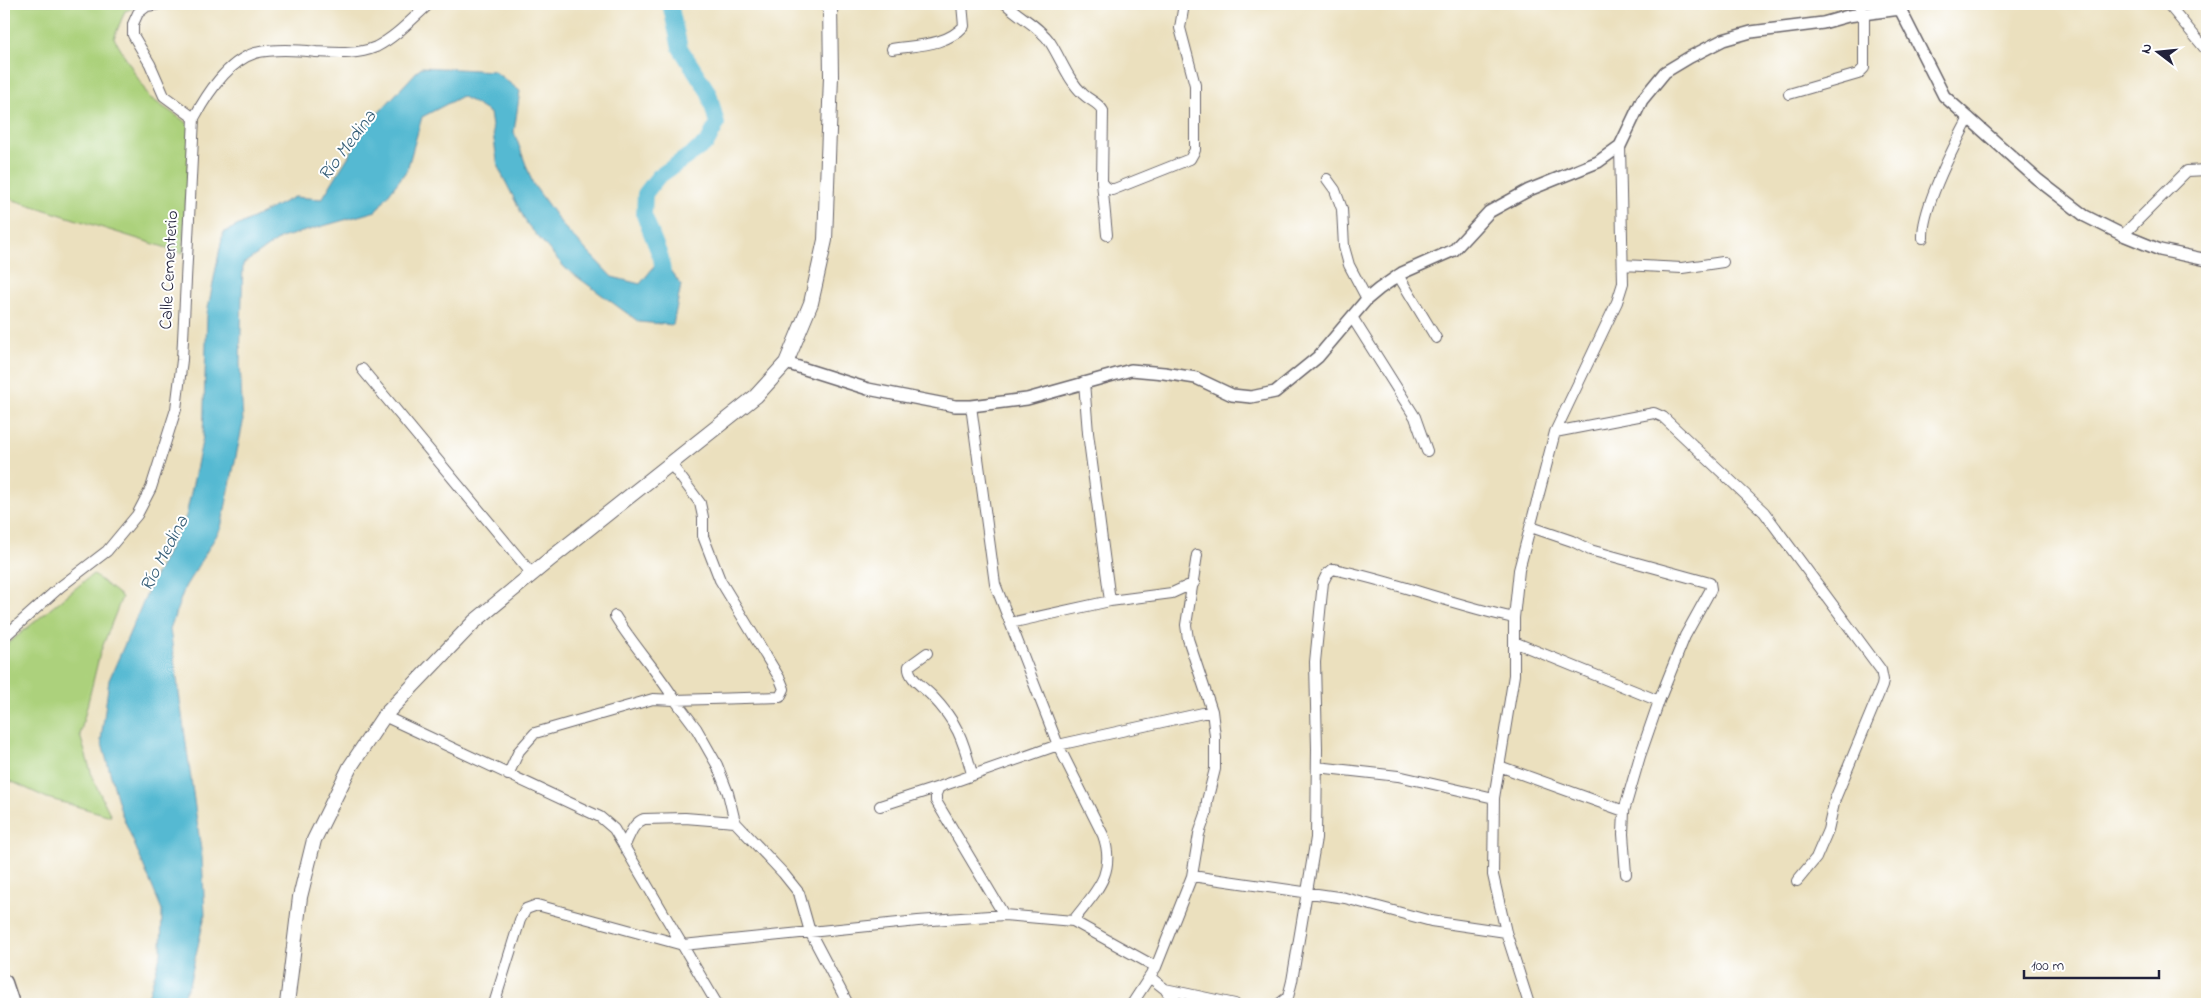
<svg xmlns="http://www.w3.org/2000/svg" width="2211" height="1008" viewBox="0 0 2211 1008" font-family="'Indie Flower',sans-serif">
	<rect width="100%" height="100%" fill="#fff"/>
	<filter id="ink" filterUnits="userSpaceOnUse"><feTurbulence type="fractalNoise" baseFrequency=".02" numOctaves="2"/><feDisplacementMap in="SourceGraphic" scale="10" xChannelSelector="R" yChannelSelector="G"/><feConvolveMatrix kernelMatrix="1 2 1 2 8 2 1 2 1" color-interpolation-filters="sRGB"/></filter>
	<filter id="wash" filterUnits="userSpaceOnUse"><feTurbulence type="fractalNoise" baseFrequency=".0096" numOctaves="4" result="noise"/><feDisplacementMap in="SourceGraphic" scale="20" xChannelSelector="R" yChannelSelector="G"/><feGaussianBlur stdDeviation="1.12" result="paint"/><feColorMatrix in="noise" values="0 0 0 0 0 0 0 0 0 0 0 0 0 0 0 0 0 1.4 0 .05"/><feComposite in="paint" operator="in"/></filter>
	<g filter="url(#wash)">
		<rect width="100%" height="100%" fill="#ebe0be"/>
		<!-- green -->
		<path fill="#acd17b" stroke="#677a5b" d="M4,4H146L125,11L114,38L149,97L190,125L183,253L4,197Z
			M93,574L122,597L100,653L80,735L93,779L111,816L47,798L4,778V647Z"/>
		<!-- water -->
		<path fill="#54b9d2" stroke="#3b6e86" d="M421,67L494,71L520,91L514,132L533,184L564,227L612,277L640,284L661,258L681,285L673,325L639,322L565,268L527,224L498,167L490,113L462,96L422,117L407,170L376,211L281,238L243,264L240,363L243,423L221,528L185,587L170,629L202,857L205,915L189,985L179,1004H140L149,994L161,953L162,910L121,812L101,740L109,680L151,584L186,516L203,437L207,313L223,233L294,197L322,199L369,123Z"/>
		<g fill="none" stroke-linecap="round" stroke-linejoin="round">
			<!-- river -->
			<path stroke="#54b9d2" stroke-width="16" d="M664,280L661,258L644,215L645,194L658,177L707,143L717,124L709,93L680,48L670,4"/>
		</g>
	</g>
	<g filter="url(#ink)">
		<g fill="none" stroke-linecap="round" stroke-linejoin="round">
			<!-- minor casing -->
			<g stroke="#686469" stroke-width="12">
				<path id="minor" d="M159,4L147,6L138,13L133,24V35L150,64L164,96L194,118
					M1006,4C1019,17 1039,26 1050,42C1061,59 1068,80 1083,94C1090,101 1098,102 1103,111L1102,182L1106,187L1112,190L1190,159L1195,150V85L1180,28L1184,4
					M2168,4L2207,51
					M892,49C917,45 946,46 964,26L962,4
					M1789,94L1858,74L1864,68V15L1858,4
					M1327,179L1335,190L1342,209L1344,247L1349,265L1367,299
					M1102,182L1107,235
					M2123,235L2187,171L2207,170
					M1923,238C1922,207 1954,146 1969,118
					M1623,265L1682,268L1723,262
					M1398,275L1436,338
					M1352,317L1415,417L1427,451
					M362,369L532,574
					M971,406L995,584L1058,745L1103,835C1117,874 1095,892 1073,921
					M1555,432L1654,413L1663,417L1764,512L1881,670L1883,680L1882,686L1835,799L1828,830L1816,858L1797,881
					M1531,527L1572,541L1590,550L1710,583L1711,589L1685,636L1659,701L1640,756L1624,811L1623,834L1626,874
					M1110,601L1172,593L1194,583
					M615,616C633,645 657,671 675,700L780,697L784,689L780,679L720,580L703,536V517L700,503L671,464
					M1010,623L1110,601L1088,433L1084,382
					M4,637L60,587L107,551L137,515L151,488L176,409L182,360L194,118C207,94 227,62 255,53C272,49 298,50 316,52C336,53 357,55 376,47C396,37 412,19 429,4
					M1514,642L1659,701
					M927,653L909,666C907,678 925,688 932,696C957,722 963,739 972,774
					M384,716L600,817L614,829L717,1004
					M1499,766L1624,811
					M1317,767L1398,776L1494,798
					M508,775L519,751L535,733L653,699L675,700L696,728L717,765L728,793L735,822L783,873L799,893L810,932L848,1004
					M880,806L939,787
					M625,845C630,835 633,823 644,819L685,818L735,822
					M1192,876L1345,898L1431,921L1506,932
					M1004,915L936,801V794L939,787L1058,745L1212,711
					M1151,978L1165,989L1235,1004
					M1165,989L1175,1004
					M494,1004L520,920L526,909L537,905L683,945L918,921L1004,915L1073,921L1156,967
					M1132,1004L1156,967L1192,876L1199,834L1206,814L1207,801L1215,769V736L1212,711L1188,639L1186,625L1197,555
					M1279,1004L1288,997L1292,981L1316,838L1317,749L1315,662L1323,582L1327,574L1333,569C1394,581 1453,605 1514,618
					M1529,1004L1506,932L1493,875L1494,798L1514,675V618L1519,570L1555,432L1617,302L1623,283L1620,146"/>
			</g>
			<!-- tertiary casing -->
			<g stroke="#686469" stroke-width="14">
				<path id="tertiary" d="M1900,9L1944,96L2037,179L2085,216L2123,235L2160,250L2207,260
					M786,363L868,389L955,406H971L1027,399L1131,370L1164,373L1196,378L1232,395L1251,397L1275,392L1318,357L1367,299L1379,289L1402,273L1454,250L1489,212L1529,190L1598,162L1620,146L1642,100L1665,72L1690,57L1723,40L1751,32L1823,23L1848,16L1900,9L1906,4"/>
			</g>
			<!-- secondary casing -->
			<g stroke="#686469" stroke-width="16">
				<path id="secondary" d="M287,1004L300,897L314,840L350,767L384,716L474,622L549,560L756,396L786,363L811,303L825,240L831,76L830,4"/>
			</g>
			<!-- trunk casing -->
			<g stroke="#686469" stroke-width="19">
				<path id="trunk" d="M4,983L11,1004"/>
			</g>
			<!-- minor -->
			<use href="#minor" stroke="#fff" stroke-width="10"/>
			<!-- tertiary -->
			<use href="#tertiary" stroke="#fff" stroke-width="11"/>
			<!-- secondary -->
			<use href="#secondary" stroke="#fff" stroke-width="14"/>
			<!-- trunk -->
			<use href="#trunk" stroke="#fff" stroke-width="16"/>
		</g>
	</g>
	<g text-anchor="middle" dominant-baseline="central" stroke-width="4" stroke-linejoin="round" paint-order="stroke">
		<!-- street labels -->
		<g font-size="18" fill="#22223b" stroke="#fff">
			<text transform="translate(170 270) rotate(-87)">Calle Cementerio</text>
		</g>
		<!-- water labels -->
		<g font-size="19" font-style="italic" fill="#365e77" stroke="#fff">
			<text transform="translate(348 146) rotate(-53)">Río Medina</text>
			<text transform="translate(165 554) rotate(-62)">Río Medina</text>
		</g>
	</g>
	<!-- margin -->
	<rect width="2211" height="1008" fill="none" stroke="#fff" stroke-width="20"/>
	<!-- north arrow -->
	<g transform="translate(2158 52) rotate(286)" stroke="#ffffff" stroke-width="4" paint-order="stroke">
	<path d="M0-4L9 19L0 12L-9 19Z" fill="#22223b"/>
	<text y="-8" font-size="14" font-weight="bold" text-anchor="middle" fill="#22223b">N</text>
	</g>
	<!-- scale -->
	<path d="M2024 970v8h135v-8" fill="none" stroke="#22223b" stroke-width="2.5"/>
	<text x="2031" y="970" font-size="15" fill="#22223b" stroke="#ffffff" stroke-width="4" paint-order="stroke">100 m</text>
</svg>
